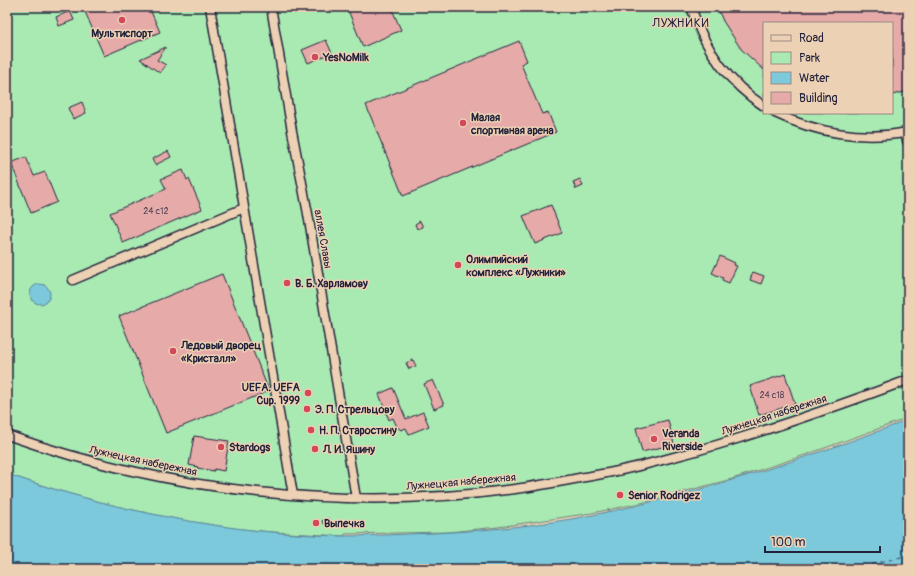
<svg xmlns="http://www.w3.org/2000/svg" width="915" height="576" viewBox="0 0 915 576" font-family="Pangolin,sans-serif">
	<rect width="100%" height="100%" fill="#edd1b4"/>
	<filter id="ink" filterUnits="userSpaceOnUse"><feTurbulence type="fractalNoise" baseFrequency=".025" numOctaves="2"/><feDisplacementMap in="SourceGraphic" scale="8" xChannelSelector="R" yChannelSelector="G"/><feConvolveMatrix kernelMatrix="1 2 1 2 8 2 1 2 1" color-interpolation-filters="sRGB"/></filter>
	<g filter="url(#ink)">
		<!-- green -->
		<path fill="#a9eab3" stroke="#668677" fill-rule="evenodd" d="M7,7H908V418L808,454L732,479L641,503L592,513L498,527L448,532L345,534L344,536C310,534 275,533 241,529C161,519 83,500 7,474ZM764,23H892V113H764Z"/>
		<!-- water -->
		<path fill="#7cc9db" stroke="#58869b" d="M30 294a10 10 0 1 1 20 0a10 10 0 1 1-20 0Z
			M908,420V569H7V474C115,511 229,534 343,536C365,536 387,535 408,534C470,532 532,527 593,515C701,493 805,459 908,420Z"/>
		<g fill="none" stroke-linecap="round" stroke-linejoin="round">
			<!-- ferry -->
			<path stroke="#34435b" stroke-width="1" stroke-dasharray="5 4" stroke-linecap="butt" d="M854,569L901,557L908,555"/>
		</g>
		<!-- building -->
		<path fill="#e6aba9" stroke="#22223b" d="M83,7H149L160,32L104,56Z
			M354,7H391L401,30L363,47L348,10Z
			M717,7H838L852,9H863L875,7H908V91L892,95V23H764V70L741,49L723,21Z
			M70,11L74,20L59,26L56,17Z
			M326,40L332,53L308,63L302,50Z
			M519,41L527,61L521,64L542,114L548,112L556,132L403,196L366,105Z
			M166,47L157,60L166,65L160,73L140,59Z
			M82,102L86,113L73,119L68,108Z
			M168,151L171,157L155,165L152,159Z
			M26,157L34,176L45,172L57,202L31,213L11,163Z
			M183,170L187,180L189,179L202,209L123,243L110,213L166,189L161,179Z
			M580,179L583,186L576,189L573,182Z
			M551,205L562,233L535,244L523,216Z
			M420,221L423,227L417,229L415,224Z
			M720,256L735,263L734,265L737,266L729,283L722,280L723,278L712,273Z
			M753,272L764,276L761,284L750,280Z
			M222,274L269,391L166,433L119,316Z
			M413,360L416,366L409,369L406,363Z
			M785,374L795,404L759,415L750,386Z
			M433,380L444,405L434,409L424,384Z
			M393,388L406,419L423,412L429,426L409,434L406,428L401,430L397,427L393,418L389,420L379,394Z
			M668,420L674,444L642,452L636,428Z
			M194,436L229,441L224,471L214,469V471L197,468L198,467L189,465Z
			M325,519H329V523L326,526L322,521Z"/>
		<g fill="none" stroke-linecap="round" stroke-linejoin="round">
			<!-- minor casing -->
			<g stroke="#22223b" stroke-width="11">
				<path id="minor" d="M210,7L293,495
					M271,7L292,131L308,214L356,498
					M691,7C704,47 728,83 764,106
					M775,113C816,133 863,141 908,132
					M904,133L908,143
					M73,280L244,208
					M7,435C169,492 345,512 515,489C544,485 573,479 602,474C625,470 648,464 670,458C751,437 830,409 908,380"/>
			</g>
			<!-- minor -->
			<use href="#minor" stroke="#edd1b4" stroke-width="8"/>
		</g>
	</g>
	<!-- markers -->
	<g fill="#d1495b" stroke="#edd1b4" stroke-width="1.5">
		<circle cx="122" cy="20" r="4"/>
		<circle cx="315" cy="57" r="4"/>
		<circle cx="463" cy="123" r="4"/>
		<circle cx="458" cy="265" r="4"/>
		<circle cx="287" cy="283" r="4"/>
		<circle cx="173" cy="351" r="4"/>
		<circle cx="308" cy="393" r="4"/>
		<circle cx="307" cy="409" r="4"/>
		<circle cx="311" cy="430" r="4"/>
		<circle cx="654" cy="439" r="4"/>
		<circle cx="221" cy="447" r="4"/>
		<circle cx="315" cy="449" r="4"/>
		<circle cx="620" cy="495" r="4"/>
		<circle cx="316" cy="523" r="4"/>
	</g>
	<g text-anchor="middle" dominant-baseline="central" stroke-width="3" stroke-linejoin="round" paint-order="stroke">
		<!-- number labels -->
		<g font-size="9" fill="#534456">
			<text x="156" y="211">24 с12</text>
			<text x="772" y="395">24 с18</text>
		</g>
		<!-- poi labels -->
		<g font-size="11" font-weight="bold" fill="#22223b" stroke="#edd1b4" text-anchor="start">
			<text x="122" y="33" text-anchor="middle">Мультиспорт</text>
			<text x="323" y="57">YesNoMilk</text>
			<text x="471" y="117">Малая<tspan x="471" dy="13">спортивная арена</tspan></text>
			<text x="466" y="259">Олимпийский<tspan x="466" dy="13">комплекс «Лужники»</tspan></text>
			<text x="295" y="283">В. Б. Харламову</text>
			<text x="181" y="345">Ледовый дворец<tspan x="181" dy="13">«Кристалл»</tspan></text>
			<text x="300" y="387" text-anchor="end">UEFA. UEFA<tspan x="300" dy="13">Cup. 1999</tspan></text>
			<text x="315" y="409">Э. П. Стрельцову</text>
			<text x="319" y="430">Н. П. Старостину</text>
			<text x="662" y="433">Veranda<tspan x="662" dy="13">Riverside</tspan></text>
			<text x="229" y="447">Stardogs</text>
			<text x="323" y="449">Л. И. Яшину</text>
			<text x="628" y="495">Senior Rodrigez</text>
			<text x="324" y="523">Выпечка</text>
		</g>
		<!-- street labels -->
		<g font-size="11" fill="#22223b" stroke="#edd1b4">
			<text transform="translate(323 239) rotate(80)">аллея Славы</text>
			<text transform="translate(774 415) rotate(-18)">Лужнецкая набережная</text>
			<text transform="translate(143 461) rotate(12)">Лужнецкая набережная</text>
			<text transform="translate(461 482) rotate(-5)">Лужнецкая набережная</text>
		</g>
		<!-- neighbourhood labels -->
		<g font-size="12" letter-spacing="1" fill="#22223b" stroke="#edd1b4">
			<text x="681" y="23">ЛУЖНИКИ</text>
		</g>
	</g>
	<!-- margin -->
	<rect width="915" height="576" fill="none" stroke="#edd1b4" stroke-width="24"/>
	<rect x="12" y="12" width="891" height="552" fill="none" stroke="#22223b" stroke-width="1.5" filter="url(#ink)"/>
	<!-- legend -->
	<rect x="763" y="22" width="130" height="92" fill="#edd1b4" stroke="#9c8b84"/>
	<rect x="771" y="35" width="20" height="6" fill="#edd1b4" stroke="#9c8b84"/>
	<text x="799" y="42" font-size="12" fill="#22223b">Road</text>
	<rect x="771" y="52" width="20" height="12" fill="#a9eab3" stroke="#9c8b84"/>
	<text x="799" y="62" font-size="12" fill="#22223b">Park</text>
	<rect x="771" y="72" width="20" height="12" fill="#7cc9db" stroke="#9c8b84"/>
	<text x="799" y="82" font-size="12" fill="#22223b">Water</text>
	<rect x="771" y="92" width="20" height="12" fill="#e6aba9" stroke="#9c8b84"/>
	<text x="799" y="102" font-size="12" fill="#22223b">Building</text>
	<!-- scale -->
	<path d="M765 546v6h115v-6" fill="none" stroke="#22223b" stroke-width="2"/>
	<text x="771" y="546" font-size="12" fill="#22223b" stroke="#edd1b4" stroke-width="3" paint-order="stroke">100 m</text>
</svg>
